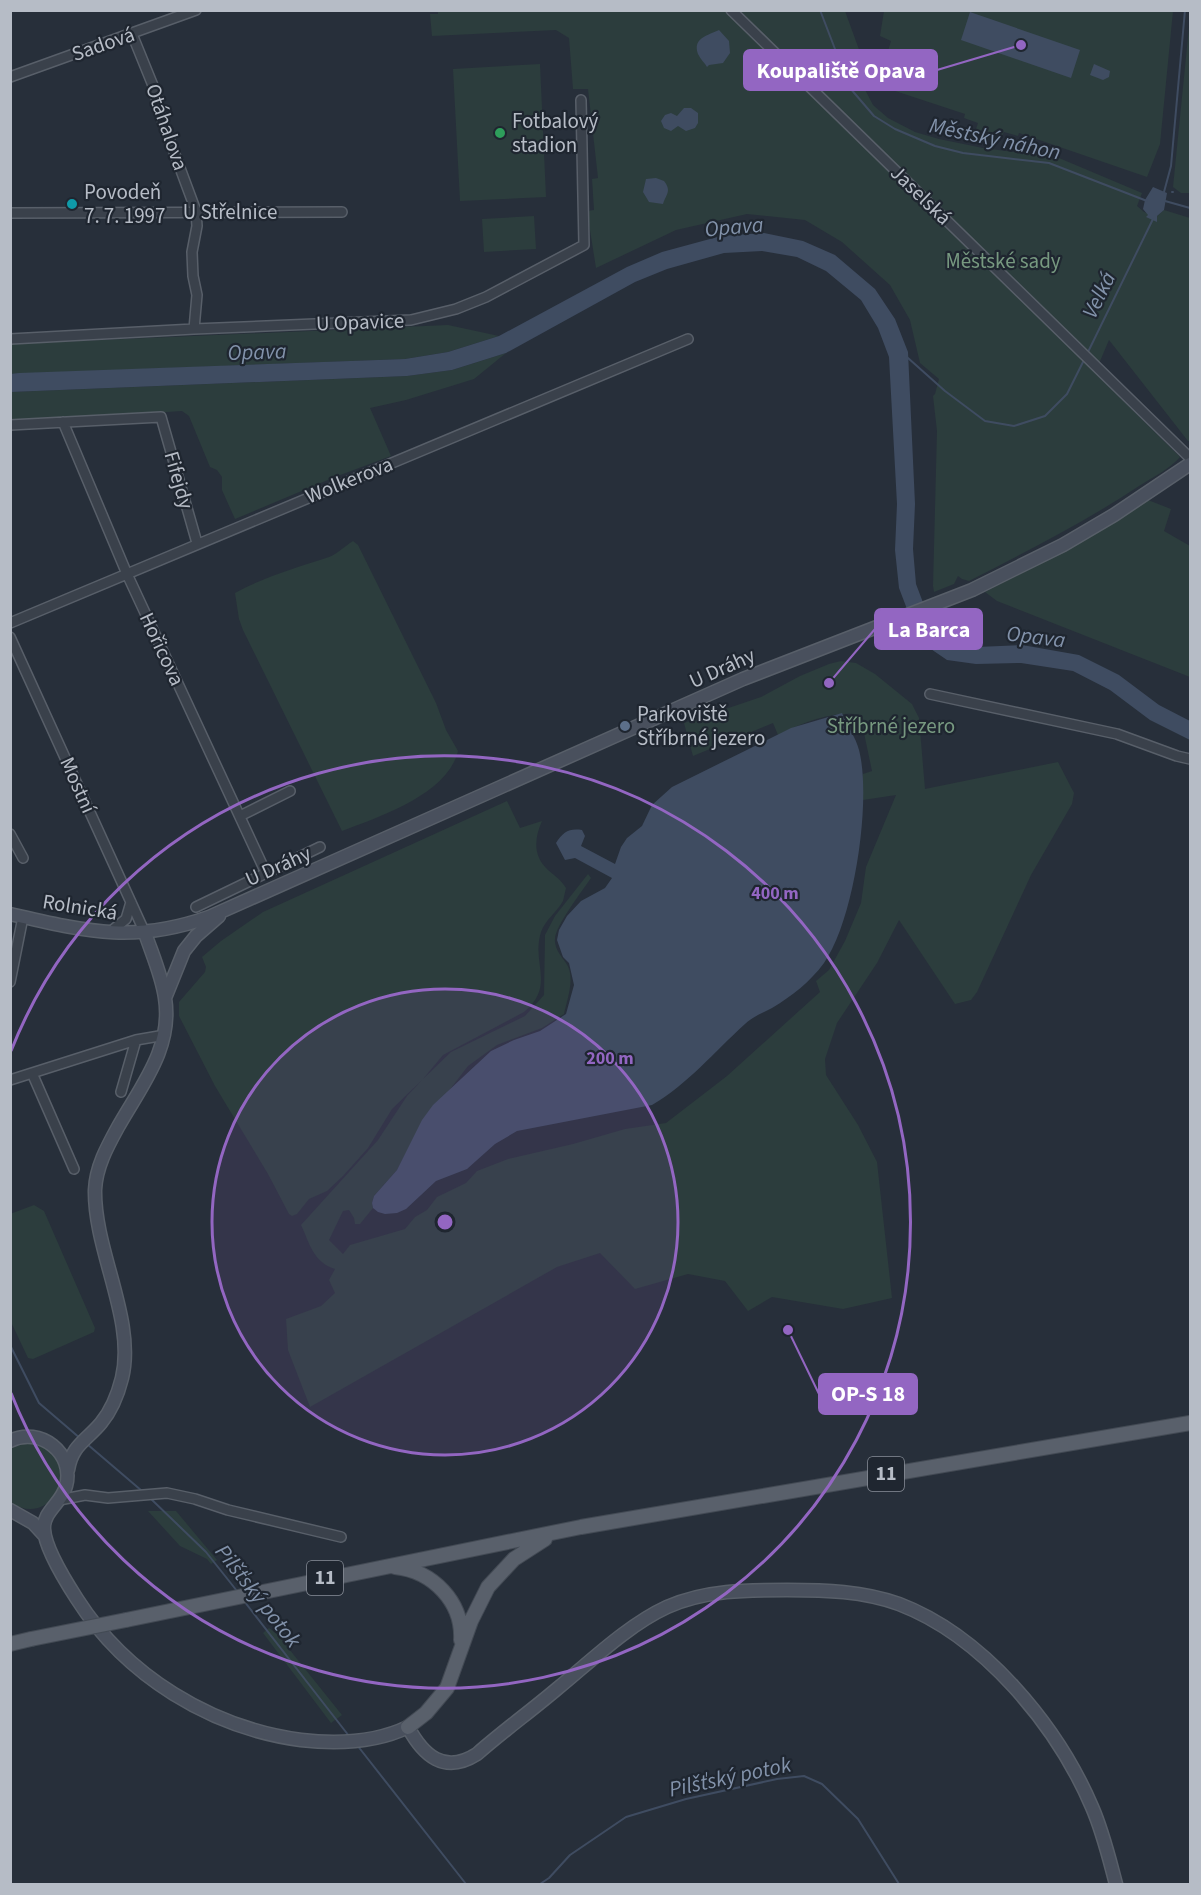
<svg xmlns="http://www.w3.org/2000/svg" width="1201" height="1895" viewBox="0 0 1201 1895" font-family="'Source Sans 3',sans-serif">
	<rect width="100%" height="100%" fill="#272f3a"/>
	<!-- green -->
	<path fill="#2c3d3d" d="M438,10L845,11L861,55L859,78L873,105L888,118L915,132L939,139L983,148L1059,158L1142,193L1137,206L1144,212L1157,216L1164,210L1190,218V441H1188L1109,340L1095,373L1180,457C1170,469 1153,477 1139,486C1085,522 1027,551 969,581L962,579L958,576L954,584L934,592L933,586L937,431L933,396L935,394L939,379L920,363L910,320L890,285L842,242L805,220L747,214L676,230L596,268L587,211L594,210L592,179L598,178L588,89H573L569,38L556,30L432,36L430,14H438Z
		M884,11H1173L1160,144L1147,177L1019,133L1018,136L1004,132L1001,138L976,129L978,123L964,118L965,114L886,88L881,74L891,41L880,36Z
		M1190,17V193H1181L1173,187Z
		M540,64L546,197L460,201L453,69Z
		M534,216L536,249L484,252L482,219Z
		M448,325L499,336L448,352L405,359L11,374L10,344Z
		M506,353L474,379L406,400L370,408L391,456L335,477L235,519L222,490V477L217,470L210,467L189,416L182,411L11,422V392L407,376L452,370Z
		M1148,500L1171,509L1164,531L1190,546V677L997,601L985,592L1068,549Z
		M353,541L358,545L436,703L446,730L458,751C448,794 379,817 342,831L243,630L239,619L235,593C266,576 296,568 329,557C337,554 345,546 353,541Z
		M841,661L856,663L875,674L912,704L919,718L925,789L1058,762L1074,793L1072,804L1031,875L977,992L971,1000L955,1004L899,920L877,963L837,1023L825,1059L826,1075L858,1125L877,1162L892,1298L843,1309L772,1297L748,1311L725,1281L688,1274L635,1289L600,1253L557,1267L310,1407L288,1350L286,1319L321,1306L335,1293L329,1280L335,1269C313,1262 310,1244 301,1225L378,1140L407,1096L422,1080L392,1109L368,1148L343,1176L327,1191L309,1199L297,1214L292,1216L289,1214L268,1174L215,1086L179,1016V1002L205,972L206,967L202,957L221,941L263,912L507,801L520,828L542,821C534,839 533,856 548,870C555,876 561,880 566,888C565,892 564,897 563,901C557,912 545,920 541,932C531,964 556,985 524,1012L443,1055L423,1079L451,1052L525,1016L544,995L545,935L555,916L588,874L591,878C583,890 555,926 555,939C554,948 561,956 566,963C576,977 567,999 564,1014L542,1028L497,1045L468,1066L417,1132L397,1170L374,1196L372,1203L373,1208L360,1224H355L354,1218L349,1210L343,1211L329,1240L343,1254L350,1245L405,1229L415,1217L427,1210L437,1197L466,1183L477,1171L508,1159L573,1144L625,1129L666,1123L727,1076L820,992L816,981L829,970L845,941L861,903L866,867L896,795L863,800V774L872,771L864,733L854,714C829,712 800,724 778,735L773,723L693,756L684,723L761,697L800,676L829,664Z
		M34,1205L44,1211L95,1328L94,1332L33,1359L28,1358L11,1322L10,1214Z
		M25,1443C86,1441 61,1533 11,1503L10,1449Z
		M148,1511H176L217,1560L211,1564L207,1559L180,1546Z
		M269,1628L277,1634L342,1715L331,1723L263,1633Z"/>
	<!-- water -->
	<path fill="#3f4c61" d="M970,12L1080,50L1071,78L961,40Z
		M719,30L729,41L730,53L723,63L709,65L707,67C705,63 700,59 698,54C692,38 709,35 719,30Z
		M1094,64L1110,71L1109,77L1103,80L1090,75Z
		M684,108H691L698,113V123L695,128L686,131L678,126L671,131L664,128L661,121L665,115L671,113L677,116Z
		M656,178L664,181C672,191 666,194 663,204L649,202L643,192L646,179Z
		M1153,187L1167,193L1164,210L1157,216V222L1146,217L1148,215L1143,209L1145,200Z
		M764,233L803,241L835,255L875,289L895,319L908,352L915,504L913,549L916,584L930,621L940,634L954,644L977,647L1022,645L1079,655L1119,675L1159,705L1190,721V740L1150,720L1110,690L1073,671L1021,663L976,664L947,660L928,647L915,630L899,588L895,550L897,504L889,357L878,328L861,300L826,271L797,257L762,251L724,253L667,269L635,282L506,353L452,370L407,376L11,392L10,374L19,373L405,359L448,352L499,336L627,267L662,252L721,236Z
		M842,713C847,725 856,738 859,750C872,800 854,921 824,963C810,982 792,996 772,1008C763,1013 752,1017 745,1024C714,1052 688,1084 652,1105L517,1131L495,1144L467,1169L436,1181L406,1209L397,1213L385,1214L378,1212L373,1208L372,1203L374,1196L397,1170L422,1120L433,1105L491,1051L514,1040L540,1031L566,1014L574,985L569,963L563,957L557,940L559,930L567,916L581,901L605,888L612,878L575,858L565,860L556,843C563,832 569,828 582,830L585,836L581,846L615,864L621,847L627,838L642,826L652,805L672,787L791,728Z"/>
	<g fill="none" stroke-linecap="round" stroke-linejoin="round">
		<!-- stream -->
		<path stroke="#3f4c61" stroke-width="2" d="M820,10L850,88L874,116L895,129L935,146L963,153L1049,163L1147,201
			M1164,192L1171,166L1185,10
			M1172,192H1173
			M1165,201L1190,208
			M1087,354L1153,219
			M908,358L945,391L985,421L1014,426L1045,416L1067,394L1084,360
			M10,1345L39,1403L81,1439
			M87,1444L142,1491
			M149,1497L206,1552L237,1591
			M244,1601L349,1736
			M357,1745L466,1884
			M540,1884L549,1878L570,1855L626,1817L686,1799L777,1779L804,1776L822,1784L858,1819L899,1884"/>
		<!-- street casing -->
		<g stroke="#585f69" stroke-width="12">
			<path id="street" d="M731,10L1188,456
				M132,34L156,93L157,106L196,211L197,226L192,252L193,276L197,295L194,329
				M10,77L196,10
				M10,213L342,212
				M10,339L194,329L411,320L456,309L486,297L584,245L581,100
				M63,422L127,574L266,873
				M10,425L161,417L197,543
				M10,623L688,339
				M10,637L145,933
				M930,694L1117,734L1177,756L1190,759
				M240,816L290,791
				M10,834L23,858
				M196,907L320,847
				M109,933L126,919L131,902
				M10,982L23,917
				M32,1073L74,1169
				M10,1080L136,1040L165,1035
				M121,1092L136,1040
				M59,1500L85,1495L108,1498L167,1493L195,1499L228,1510L341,1537"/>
		</g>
		<!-- secondary casing -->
		<g stroke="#585f69" stroke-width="15">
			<path id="secondary" d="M10,914C85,931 133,944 209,917L743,679L972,590L1063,545L1114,515L1190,464
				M165,998L184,951L196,936L219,916
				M10,1441C40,1426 75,1453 66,1486C62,1503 43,1511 44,1529C45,1549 66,1582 77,1599C126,1676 211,1728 301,1740C337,1744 375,1743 408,1727C423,1755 444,1775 477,1754C503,1731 531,1711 558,1688C591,1661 628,1625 667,1607C705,1590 747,1590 787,1590C825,1590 863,1591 899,1604C983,1636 1057,1725 1092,1807C1103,1832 1109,1858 1116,1884
				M68,1470C72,1445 86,1441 101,1423C111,1411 118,1394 122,1378C136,1320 94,1251 95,1190C96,1167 107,1147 118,1127C141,1086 173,1048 165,998C162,976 152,954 145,933
				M10,1510L33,1523L45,1536"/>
		</g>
		<!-- primary casing -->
		<g stroke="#434a54" stroke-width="16">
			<path id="primary" d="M395,1567C433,1571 463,1602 461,1640
				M126,1620L581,1527L1190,1423
				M10,1644L31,1639
				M408,1727L426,1713L447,1688L471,1621L488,1587L514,1559L545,1539"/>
		</g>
		<!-- street -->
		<use href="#street" stroke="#3a414b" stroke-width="9"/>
		<!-- secondary -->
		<use href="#secondary" stroke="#49505d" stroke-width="12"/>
		<!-- primary -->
		<use href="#primary" stroke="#59606b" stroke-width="14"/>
		<!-- primary-bridge casing -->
		<g stroke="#434a54" stroke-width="16" stroke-linecap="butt">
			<path id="primary-bridge" d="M31,1639L126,1620"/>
		</g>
		<!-- primary-bridge -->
		<use href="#primary-bridge" stroke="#59606b" stroke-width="14"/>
	</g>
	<!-- distance rings -->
	<circle cx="445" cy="1222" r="233" fill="#9366c2" fill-opacity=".12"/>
	<g fill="none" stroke="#9366c2" stroke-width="3">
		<circle cx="445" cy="1222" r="233"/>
		<path d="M11 1051A466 466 0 1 1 11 1393"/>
	</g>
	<!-- markers -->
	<circle fill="#2e9e5b" stroke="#1f2630" stroke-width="2" cx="500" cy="133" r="6"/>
	<circle fill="#0f9aa8" stroke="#1f2630" stroke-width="2" cx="72" cy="204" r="6"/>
	<circle fill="#5c6f8a" stroke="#1f2630" stroke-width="2" cx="625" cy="726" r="6"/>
	<g text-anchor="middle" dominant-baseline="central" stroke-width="4.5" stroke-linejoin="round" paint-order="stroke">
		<!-- shield labels -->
		<g fill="#1f2630" stroke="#898f99" stroke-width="1.5">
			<rect x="868" y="1457" width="36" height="34" rx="4.5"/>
			<rect x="307" y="1561" width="36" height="34" rx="4.5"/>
		</g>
		<g font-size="20" font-weight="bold" fill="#b6bcc6">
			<text x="886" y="1474">11</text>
			<text x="325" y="1578">11</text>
		</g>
		<!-- street labels -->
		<g font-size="21" fill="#b6bcc6" stroke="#1f2630">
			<text transform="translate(103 44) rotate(-19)">Sadová</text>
			<text transform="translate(167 127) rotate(71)">Otáhalova</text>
			<text transform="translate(921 195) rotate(44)">Jaselská</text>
			<text x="230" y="212">U Střelnice</text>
			<text transform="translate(360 322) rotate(-2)">U Opavice</text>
			<text transform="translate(179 480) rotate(74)">Fifejdy</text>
			<text transform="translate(349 480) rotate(-22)">Wolkerova</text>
			<text transform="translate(162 649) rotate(65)">Hořicova</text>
			<text transform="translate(722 668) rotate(-24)">U Dráhy</text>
			<text transform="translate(78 785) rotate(66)">Mostní</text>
			<text transform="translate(278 866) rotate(-24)">U Dráhy</text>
			<text transform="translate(80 907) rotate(9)">Rolnická</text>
		</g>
		<!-- poi labels -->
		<g font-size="21" fill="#b6bcc6" stroke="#1f2630" text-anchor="start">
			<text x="512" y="121">Fotbalový<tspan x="512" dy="24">stadion</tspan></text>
			<text x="84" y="192">Povodeň<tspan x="84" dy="24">7. 7. 1997</tspan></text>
			<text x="637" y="714">Parkoviště<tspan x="637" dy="24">Stříbrné jezero</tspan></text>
		</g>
		<!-- park labels -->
		<g font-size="21" fill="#779980" stroke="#1f2630">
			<text x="1003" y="261">Městské sady</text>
			<text x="891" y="726">Stříbrné jezero</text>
		</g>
		<!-- water labels -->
		<g font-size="22" font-style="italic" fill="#8292aa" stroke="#1f2630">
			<text transform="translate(995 139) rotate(12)">Městský náhon</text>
			<text transform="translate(734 227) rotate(-5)">Opava</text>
			<text transform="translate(1099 295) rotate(-64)">Velká</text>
			<text transform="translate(257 352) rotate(-2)">Opava</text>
			<text transform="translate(1036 637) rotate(7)">Opava</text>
			<text transform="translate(258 1596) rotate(52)">Pilšťský potok</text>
			<text transform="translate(730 1777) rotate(-12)">Pilšťský potok</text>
		</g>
	</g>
	<circle cx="445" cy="1222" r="9" fill="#9366c2" stroke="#1f2630" stroke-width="3"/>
	<g font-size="18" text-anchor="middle" font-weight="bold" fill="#9366c2" stroke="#1f2630" stroke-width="4.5" stroke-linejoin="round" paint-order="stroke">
		<text x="775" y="899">400 m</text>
		<text x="610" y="1064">200 m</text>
	</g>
	<!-- callouts -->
	<path fill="none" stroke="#9366c2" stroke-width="2" d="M1021 45L937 70M829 683L875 629M788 1330L819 1394"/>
	<g fill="#9366c2" stroke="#1f2630" stroke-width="2">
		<circle cx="1021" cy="45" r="6"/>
		<circle cx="829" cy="683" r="6"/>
		<circle cx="788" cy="1330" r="6"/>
	</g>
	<g fill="#9366c2" stroke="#9366c2" stroke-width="2">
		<rect x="744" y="50" width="193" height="40" rx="6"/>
		<rect x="875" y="609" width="107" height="40" rx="6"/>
		<rect x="819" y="1374" width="98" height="40" rx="6"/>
	</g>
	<g font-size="22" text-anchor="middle" font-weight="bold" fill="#fff">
		<text x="841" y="78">Koupaliště Opava</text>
		<text x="929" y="637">La Barca</text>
		<text x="868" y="1401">OP-S 18</text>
	</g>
	<!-- border -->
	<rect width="1201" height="1895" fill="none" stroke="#b6bcc6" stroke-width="24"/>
</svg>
